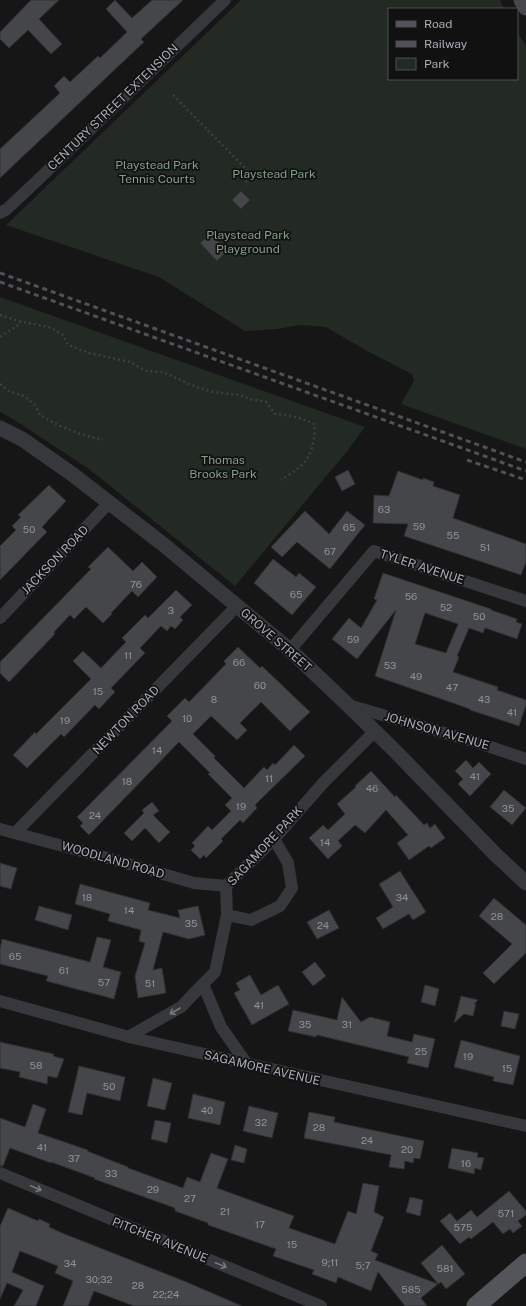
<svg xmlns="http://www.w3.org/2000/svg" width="526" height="1306" viewBox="0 0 526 1306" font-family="'Public Sans',sans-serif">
	<rect width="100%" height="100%" fill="#161617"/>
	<!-- green -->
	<path fill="#222a23" d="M241,0H500L504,9H389V79H517V32L526,46V449L401,404L414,381L412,374L367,351L326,327L300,325L277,329L245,331L159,277L6,225Z
		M0,297L365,427L348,450L235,586L89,469L13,419L0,412Z"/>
	<!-- building -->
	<path fill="#45464a" stroke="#303033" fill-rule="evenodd" d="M31,0H59L39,19L62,44L51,54L28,30L9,48L0,39V32Z
		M115,0L132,18L152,0H183L141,39L144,42L0,178V149L60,93L54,86L64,76L70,82L98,56L100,58L127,32L106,9Z
		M241,191L250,200L241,209L232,200Z
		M211,234L227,251L217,261L200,243Z
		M348,470L355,484L342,491L335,477Z
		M398,471L423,480V478L434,482L433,486L460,495L453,518L526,544V562L521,575L404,536L408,524L373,523L374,495L389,496Z
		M49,485L66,501L42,527L47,532L0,580V546L16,530L12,526L21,517L18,515Z
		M305,511L329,534L347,511L365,525L330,569L297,542L282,557L271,547Z
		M108,547L133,571L142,562L157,577L138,597L132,591L111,613L112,614L103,623L86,607L74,619L70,615L54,632L55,634L9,682L0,673V662L91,569L88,567Z
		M273,559L296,577L299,573L316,587L292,615L254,583Z
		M383,573L491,609V610L517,619L516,622L522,624L517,639L485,628L483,633L469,628L457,656L459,657L453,672L498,687L497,690L526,700V705L519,726L470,710V709L375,676L396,610L357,659L332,639L349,618L361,628L377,600L374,599ZM425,613L458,624L446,653L415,644Z
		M176,590L192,605L180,617L183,620L175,629L171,626L167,631L161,626L140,648L145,653L111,688L115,692L99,709L95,705L64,737L61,734L27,768L13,755L35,732L36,734L91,679L73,661L83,651L101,668L126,642L122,638L145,615L148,618Z
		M238,647L260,668L262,666L310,712L290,731L261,702L240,723L247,730L237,740L211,716L193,734L215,756L214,758L244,788L264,767L267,770L273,763L275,765L294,745L305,756L255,805L257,808L243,823L240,820L221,839L223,841L206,858L204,855L200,859L191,850L195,846L192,843L208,826L212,830L231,811L225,805L232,798L208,774L210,773L179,742L89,835L80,826L83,823L77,817L172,721L167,716L185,698L189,702L226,664L224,661Z
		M466,760L473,768L479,762L491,774L470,796L458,784L463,779L455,771Z
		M371,771L395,797L396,795L424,825L427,823L430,828L435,824L445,838L431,848L429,846L409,860L397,843L408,835L386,810L365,833L355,825L338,841L342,846L328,859L309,838L323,825L328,830L345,814L337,804L356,787L355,786Z
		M504,790L526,808L512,825L490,807Z
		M152,802L159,811L153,815L170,832L159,843L145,828L132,841L124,833L144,813L142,810Z
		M0,863L17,868L11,889L0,886Z
		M400,871L426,912L413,920L409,914L383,929L376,918L393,907L379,884Z
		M80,884L150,903L148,910L180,918L178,910L198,906L205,935L189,939L163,932L153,970L162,968L166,993L138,998L135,976L145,943L139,941L141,930L108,921L110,914L75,904Z
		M494,898L526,925V953L494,984L483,973L512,944L479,916Z
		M39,906L72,915L68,930L35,920Z
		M329,910L339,928L317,939L307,922Z
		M97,937L111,940L103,967L121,972L114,999L46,981L48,976L0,964V949L2,939L90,962Z
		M315,962L326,976L313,986L302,972Z
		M250,975L261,995L278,985L289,1004L252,1025L234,993L240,990L236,983Z
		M425,985L439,989L435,1006L421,1002Z
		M461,996L478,1000L474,1004H476L473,1016L464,1014L454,1023Z
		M342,997L361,1022L370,1017L390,1022L387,1036L412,1042L414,1034L435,1039L428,1068L407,1063L409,1057L317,1035L316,1037L288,1031L293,1010L337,1020Z
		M504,1011L519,1014L515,1029L501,1026Z
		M461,1040L520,1056L513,1085L493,1081L494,1077L454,1067Z
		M0,1042L54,1054L53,1056L64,1059L57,1078L48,1076L47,1084L19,1077L20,1072L0,1068Z
		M79,1066L125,1077L120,1101L87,1093L82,1115L68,1112Z
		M153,1078L172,1083L165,1110L147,1106Z
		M193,1094L225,1102L220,1125L188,1118Z
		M33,1104L46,1109L38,1133L88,1150L87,1151L128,1167V1168L183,1188L187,1177L200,1182L211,1153L228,1159L217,1188L294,1216L289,1228L335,1244L348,1211L356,1214L363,1183L379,1186L374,1212L384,1217L371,1251L378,1254L375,1260L438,1284L421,1298L427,1306H405L378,1272L371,1291L338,1277L336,1283L312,1274L314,1270L273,1256L276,1249L208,1225V1223L175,1211V1208L94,1179L95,1178L51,1162V1163L10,1148L3,1166H0V1118L25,1127Z
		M249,1106L278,1113L272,1138L243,1131Z
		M309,1112L335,1117L334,1122L424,1141L420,1159L414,1158L413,1163L405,1161L404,1169L389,1167L391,1155L304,1138Z
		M155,1120L171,1123L167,1143L151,1139Z
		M235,1145L247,1149L244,1163L231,1160Z
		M452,1148L478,1153L477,1157L484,1158L481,1170L475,1168L474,1174L448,1168Z
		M509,1191L526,1211V1215L518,1221L522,1226L513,1233L510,1229L503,1234L493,1222L471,1239L469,1237L460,1244L440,1221L450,1213L457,1221L471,1210L477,1217Z
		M410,1197L423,1200L420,1216L406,1212Z
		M8,1208L38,1221L39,1219L50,1224L49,1227L62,1233L184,1281L242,1306H134L94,1291L88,1306H63L73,1281L55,1273L58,1266L20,1251L12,1272L44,1286L36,1306H14L23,1290L7,1283L0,1299V1226Z
		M442,1245L465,1274L446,1289L441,1282L438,1284L421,1263Z"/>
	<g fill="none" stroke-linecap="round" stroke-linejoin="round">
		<!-- path -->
		<path stroke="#3d3f43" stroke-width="2.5" stroke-dasharray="2 3" stroke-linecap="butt" d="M173,95L252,175L245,183
			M0,315L18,321L49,327L63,335L68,345L89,353L130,362L146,371L163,372L196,387L213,392L240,395L250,399L266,402L275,414C289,415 302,418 314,424C316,437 312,453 304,463C298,470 288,475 281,480
			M0,337L17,326L21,322
			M0,384L9,391L24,396L35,405L40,415L56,424L80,434L103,440"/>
		<!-- minor -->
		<path stroke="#37383c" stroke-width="12" d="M0,213L7,209L40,178L225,0
			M0,618L109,503
			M290,650L374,551L526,601
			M348,705L479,743L526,759
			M0,829L122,862L194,883L226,886
			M15,833L236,607
			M227,915L251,920L280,906L292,888L288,863L274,839
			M0,1001L133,1038L526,1126
			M128,1037L181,1007L203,984
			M247,1064L221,1027L203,984L215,972L227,915L226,886L274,839L324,782L375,731
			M0,1173L321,1306"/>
		<!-- tertiary -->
		<path stroke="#37383c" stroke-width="15" d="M0,428L22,439L72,474L164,545L290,650L348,705L397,753L496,855L526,883"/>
		<!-- secondary -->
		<path stroke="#45474c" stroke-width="17" d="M522,0L526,7"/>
		<!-- primary -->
		<path stroke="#53555b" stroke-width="19" d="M476,1306L526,1263"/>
		<!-- rail -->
		<path stroke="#505257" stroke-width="3" stroke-dasharray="5 4" stroke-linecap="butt" d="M0,273L526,462
			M0,282L526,471
			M467,460L526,480"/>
	</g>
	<!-- one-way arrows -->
	<defs><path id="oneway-shaft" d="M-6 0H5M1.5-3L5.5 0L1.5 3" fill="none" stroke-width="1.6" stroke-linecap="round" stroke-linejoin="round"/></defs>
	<g stroke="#76787f">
		<use href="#oneway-shaft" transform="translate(175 1011) rotate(150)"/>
		<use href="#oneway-shaft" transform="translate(36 1188) rotate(23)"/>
		<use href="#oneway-shaft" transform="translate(221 1265) rotate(22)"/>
	</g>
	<g text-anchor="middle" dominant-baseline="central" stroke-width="3.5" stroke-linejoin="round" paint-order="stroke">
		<!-- number labels -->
		<g font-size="10" fill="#90939b">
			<text x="384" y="509">63</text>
			<text x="419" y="526">59</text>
			<text x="349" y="527">65</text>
			<text x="29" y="529">50</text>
			<text x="453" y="535">55</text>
			<text x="485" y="547">51</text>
			<text x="330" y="551">67</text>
			<text x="136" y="584">76</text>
			<text x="296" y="594">65</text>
			<text x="411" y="596">56</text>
			<text x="446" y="607">52</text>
			<text x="171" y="610">3</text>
			<text x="479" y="616">50</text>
			<text x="353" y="639">59</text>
			<text x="128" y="655">11</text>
			<text x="239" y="662">66</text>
			<text x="390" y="665">53</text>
			<text x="416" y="676">49</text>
			<text x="260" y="685">60</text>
			<text x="452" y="687">47</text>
			<text x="98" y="691">15</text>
			<text x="214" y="699">8</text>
			<text x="484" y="699">43</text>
			<text x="512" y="712">41</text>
			<text x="187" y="718">10</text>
			<text x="65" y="720">19</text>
			<text x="157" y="750">14</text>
			<text x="475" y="776">41</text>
			<text x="269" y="778">11</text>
			<text x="127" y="781">18</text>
			<text x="372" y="788">46</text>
			<text x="241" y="806">19</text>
			<text x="508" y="808">35</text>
			<text x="95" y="815">24</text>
			<text x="325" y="842">14</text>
			<text x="87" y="897">18</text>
			<text x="402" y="897">34</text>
			<text x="129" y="910">14</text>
			<text x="497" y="916">28</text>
			<text x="191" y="923">35</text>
			<text x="323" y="925">24</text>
			<text x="15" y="956">65</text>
			<text x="64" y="970">61</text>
			<text x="104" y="982">57</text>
			<text x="150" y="983">51</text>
			<text x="259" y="1005">41</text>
			<text x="305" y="1024">35</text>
			<text x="347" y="1024">31</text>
			<text x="421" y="1051">25</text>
			<text x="468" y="1056">19</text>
			<text x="36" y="1065">58</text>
			<text x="507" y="1068">15</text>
			<text x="109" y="1086">50</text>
			<text x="207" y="1110">40</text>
			<text x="261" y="1122">32</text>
			<text x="319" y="1127">28</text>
			<text x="367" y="1140">24</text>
			<text x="42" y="1147">41</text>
			<text x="407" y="1149">20</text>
			<text x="74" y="1158">37</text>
			<text x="466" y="1163">16</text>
			<text x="111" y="1173">33</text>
			<text x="153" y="1189">29</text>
			<text x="190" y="1198">27</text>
			<text x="225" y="1211">21</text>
			<text x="506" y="1213">571</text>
			<text x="260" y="1224">17</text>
			<text x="463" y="1227">575</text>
			<text x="292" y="1244">15</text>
			<text x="330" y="1262">9;11</text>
			<text x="70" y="1263">34</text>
			<text x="363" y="1265">5;7</text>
			<text x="445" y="1268">581</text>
			<text x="99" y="1279">30;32</text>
			<text x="138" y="1285">28</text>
			<text x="411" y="1289">585</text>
			<text x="166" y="1294">22;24</text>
		</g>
		<!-- street labels -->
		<g font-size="12" fill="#a9adb6" stroke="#111112">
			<text transform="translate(113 107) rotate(-44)">CENTURY STREET EXTENSION</text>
			<text transform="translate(55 560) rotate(-46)">JACKSON ROAD</text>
			<text transform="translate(422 567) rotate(18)">TYLER AVENUE</text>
			<text transform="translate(276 640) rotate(41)">GROVE STREET</text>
			<text transform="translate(126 720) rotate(-46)">NEWTON ROAD</text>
			<text transform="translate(437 731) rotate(16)">JOHNSON AVENUE</text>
			<text transform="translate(265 846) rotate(-47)">SAGAMORE PARK</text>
			<text transform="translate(113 860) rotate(16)">WOODLAND ROAD</text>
			<text transform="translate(262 1068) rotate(13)">SAGAMORE AVENUE</text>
			<text transform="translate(160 1240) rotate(22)">PITCHER AVENUE</text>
		</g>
		<!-- park labels -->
		<g font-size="12" fill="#81a084" stroke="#111112">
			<text x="157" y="165">Playstead Park<tspan x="157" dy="14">Tennis Courts</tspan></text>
			<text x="274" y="174">Playstead Park</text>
			<text x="248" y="235">Playstead Park<tspan x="248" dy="14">Playground</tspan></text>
			<text x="223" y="460">Thomas<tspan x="223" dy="14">Brooks Park</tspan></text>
		</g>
	</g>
	<!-- legend -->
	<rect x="388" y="8" width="130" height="72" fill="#111112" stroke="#4e4f54"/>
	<rect x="396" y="21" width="20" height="6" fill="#53555b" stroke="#4e4f54"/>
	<text x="424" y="28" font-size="12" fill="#a9adb6">Road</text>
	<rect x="396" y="41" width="20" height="6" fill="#505257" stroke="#4e4f54"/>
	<text x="424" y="48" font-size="12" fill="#a9adb6">Railway</text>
	<rect x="396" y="58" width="20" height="12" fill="#222a23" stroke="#4e4f54"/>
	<text x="424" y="68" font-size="12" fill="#a9adb6">Park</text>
</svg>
